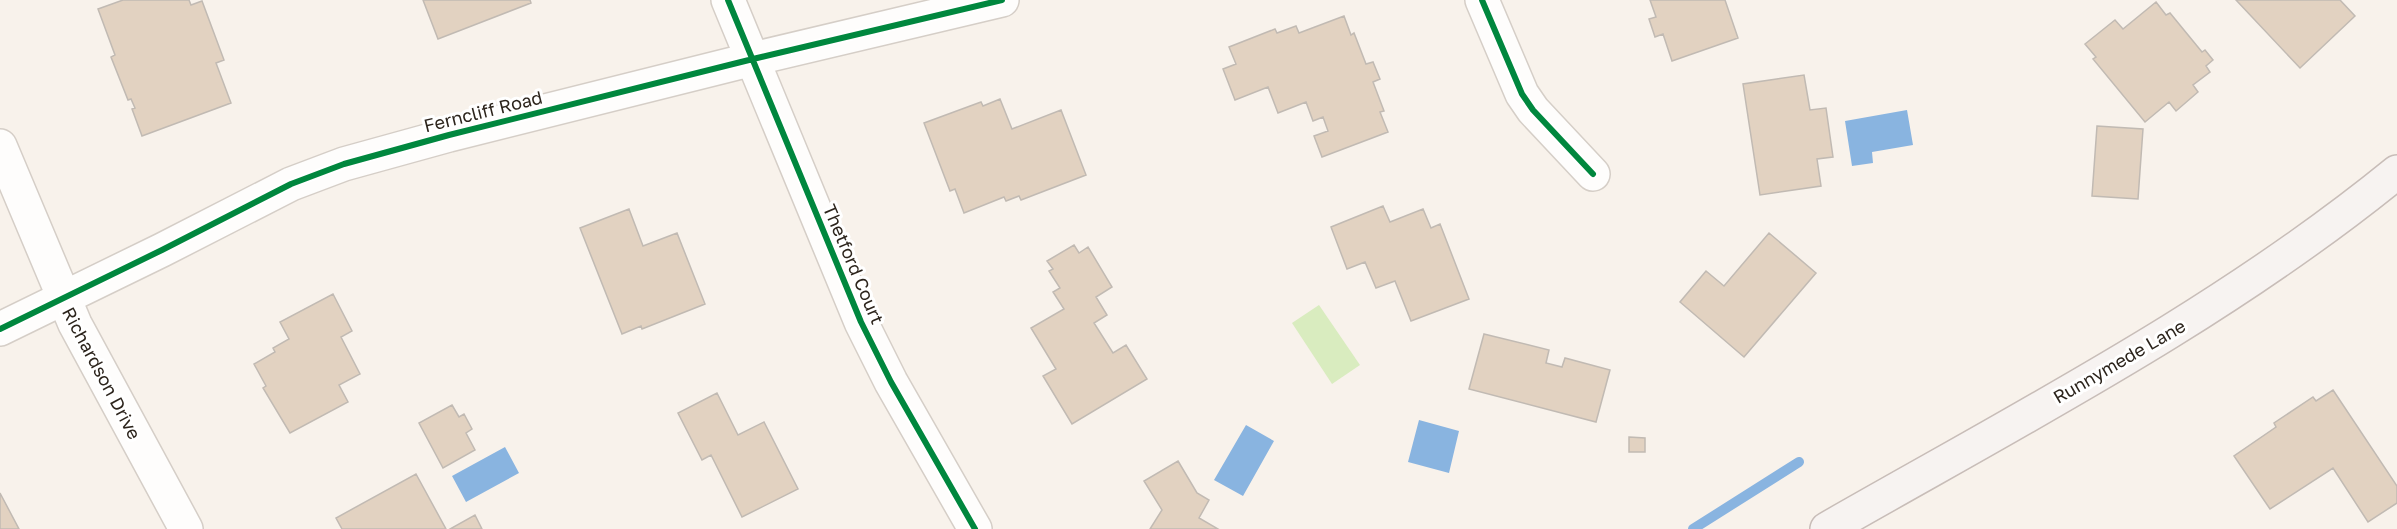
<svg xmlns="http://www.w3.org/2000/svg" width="2397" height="529" viewBox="0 0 2397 529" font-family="'Golos Text',sans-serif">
	<rect width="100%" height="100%" fill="#f8f2eb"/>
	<!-- green -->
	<path fill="#d9ecbf" d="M1319,305L1360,365L1332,384L1292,323Z"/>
	<!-- water -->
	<path fill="#89b4e0" d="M1907,110L1913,145L1872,152L1873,163L1852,166L1845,121Z
		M1419,420L1459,431L1449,473L1408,462Z
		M1246,425L1274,441L1243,496L1214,480Z
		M505,447L519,473L466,502L452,476Z"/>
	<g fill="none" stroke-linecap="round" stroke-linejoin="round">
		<!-- stream -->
		<path stroke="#89b4e0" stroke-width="10" d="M1693,529L1799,462"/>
	</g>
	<!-- building -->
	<path fill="#e2d2c1" stroke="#c1bab3" stroke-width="1.5" d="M123,0H189L191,5L202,1L224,60L216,63L231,103L142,136L132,109L135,108L131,99L128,100L111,57L115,55L98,9Z
		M423,0H530L531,3L438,39Z
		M1650,0H1725L1738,38L1672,61L1663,34L1655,37L1649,19L1656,17Z
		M2236,0H2340L2355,16L2300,68Z
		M2156,2L2166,15L2170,13L2202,52L2205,50L2213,60L2206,66L2210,72L2193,85L2198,92L2176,111L2169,102L2145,122L2093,59L2096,57L2085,44L2115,20L2123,29Z
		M1344,16L1351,35L1354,33L1366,64L1373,62L1380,79L1373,82L1384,111L1380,112L1388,132L1322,157L1314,136L1328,131L1323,117L1313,121L1306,102L1278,113L1268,87L1235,100L1223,69L1236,64L1229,47L1275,29L1277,33L1296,26L1299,33Z
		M1804,75L1810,110L1826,108L1833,157L1817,159L1821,186L1760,195L1743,84Z
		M1000,99L1012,129L1061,110L1086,175L1021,200L1019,196L1006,201L1004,197L964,213L955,189L950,191L924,123L981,102L983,106Z
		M2097,126L2143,129L2138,199L2092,196Z
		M1383,206L1390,222L1423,209L1431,228L1440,224L1469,299L1411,321L1395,281L1376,288L1365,262L1347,269L1331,227Z
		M629,209L643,246L677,233L705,304L642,329L641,326L622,334L580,228Z
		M1769,233L1816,273L1744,357L1680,302L1706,271L1724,286Z
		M1074,245L1079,253L1088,247L1112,287L1096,297L1107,315L1094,323L1113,353L1126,345L1147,379L1072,424L1043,376L1056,369L1031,328L1064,309L1053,292L1060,288L1049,271L1053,269L1047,261Z
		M333,294L352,331L341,337L360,374L339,385L348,402L290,433L263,388L266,386L254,364L275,352L273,348L289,339L280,322Z
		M1484,334L1549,350L1546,363L1562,367L1565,358L1610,370L1596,422L1469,389Z
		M2333,390L2397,486V503L2368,522L2333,468L2270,509L2234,456L2276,427L2274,423L2313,397L2316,401Z
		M717,393L738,435L764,422L798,489L742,517L711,455L702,460L678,413Z
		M452,405L459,417L464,414L472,429L466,433L475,450L443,468L419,423Z
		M1629,437L1645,438V452H1629Z
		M1178,461L1197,493L1209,500L1199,518L1218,529H1150L1162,510L1144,481Z
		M416,474L446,529H342L336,518Z
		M0,493L19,529H0Z
		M475,515L482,529H450Z"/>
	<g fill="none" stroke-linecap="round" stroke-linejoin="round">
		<!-- minor casing -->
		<g stroke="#d5cec7" stroke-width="36">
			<path id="minor" d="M728,0L861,322L891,382L975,529
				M1482,0L1522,94L1533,110L1593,174
				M0,146L75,324L186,529
				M0,329L162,250L291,184L344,164L449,135L753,59L1002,0"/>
		</g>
		<!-- major casing -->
		<g stroke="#c8bdb8" stroke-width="36">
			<path id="major" d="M1827,529C2021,418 2223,314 2397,172"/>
		</g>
		<!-- minor -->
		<use href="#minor" stroke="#fefdfc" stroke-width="33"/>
		<!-- major -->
		<use href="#major" stroke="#f7f3f1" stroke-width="33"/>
		<!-- cycleway casing -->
		<g stroke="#fff" stroke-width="10">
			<path id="cycleway" d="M728,0L861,322L891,382L975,529
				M1482,0L1522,94L1533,110L1593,174
				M0,329L162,250L291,184L344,164L449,135L753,59L1002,0"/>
		</g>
		<!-- cycleway -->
		<use href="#cycleway" stroke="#00873e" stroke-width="6"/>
	</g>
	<g text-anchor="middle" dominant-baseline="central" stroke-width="6" stroke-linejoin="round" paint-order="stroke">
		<!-- street labels -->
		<g font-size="18" fill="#2c241c" stroke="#fff">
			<text transform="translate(483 111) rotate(-14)">Ferncliff Road</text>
			<text transform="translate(854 264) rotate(67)">Thetford Court</text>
			<text transform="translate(2119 361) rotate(-30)">Runnymede Lane</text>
			<text transform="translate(102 373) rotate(62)">Richardson Drive</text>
		</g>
	</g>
</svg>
